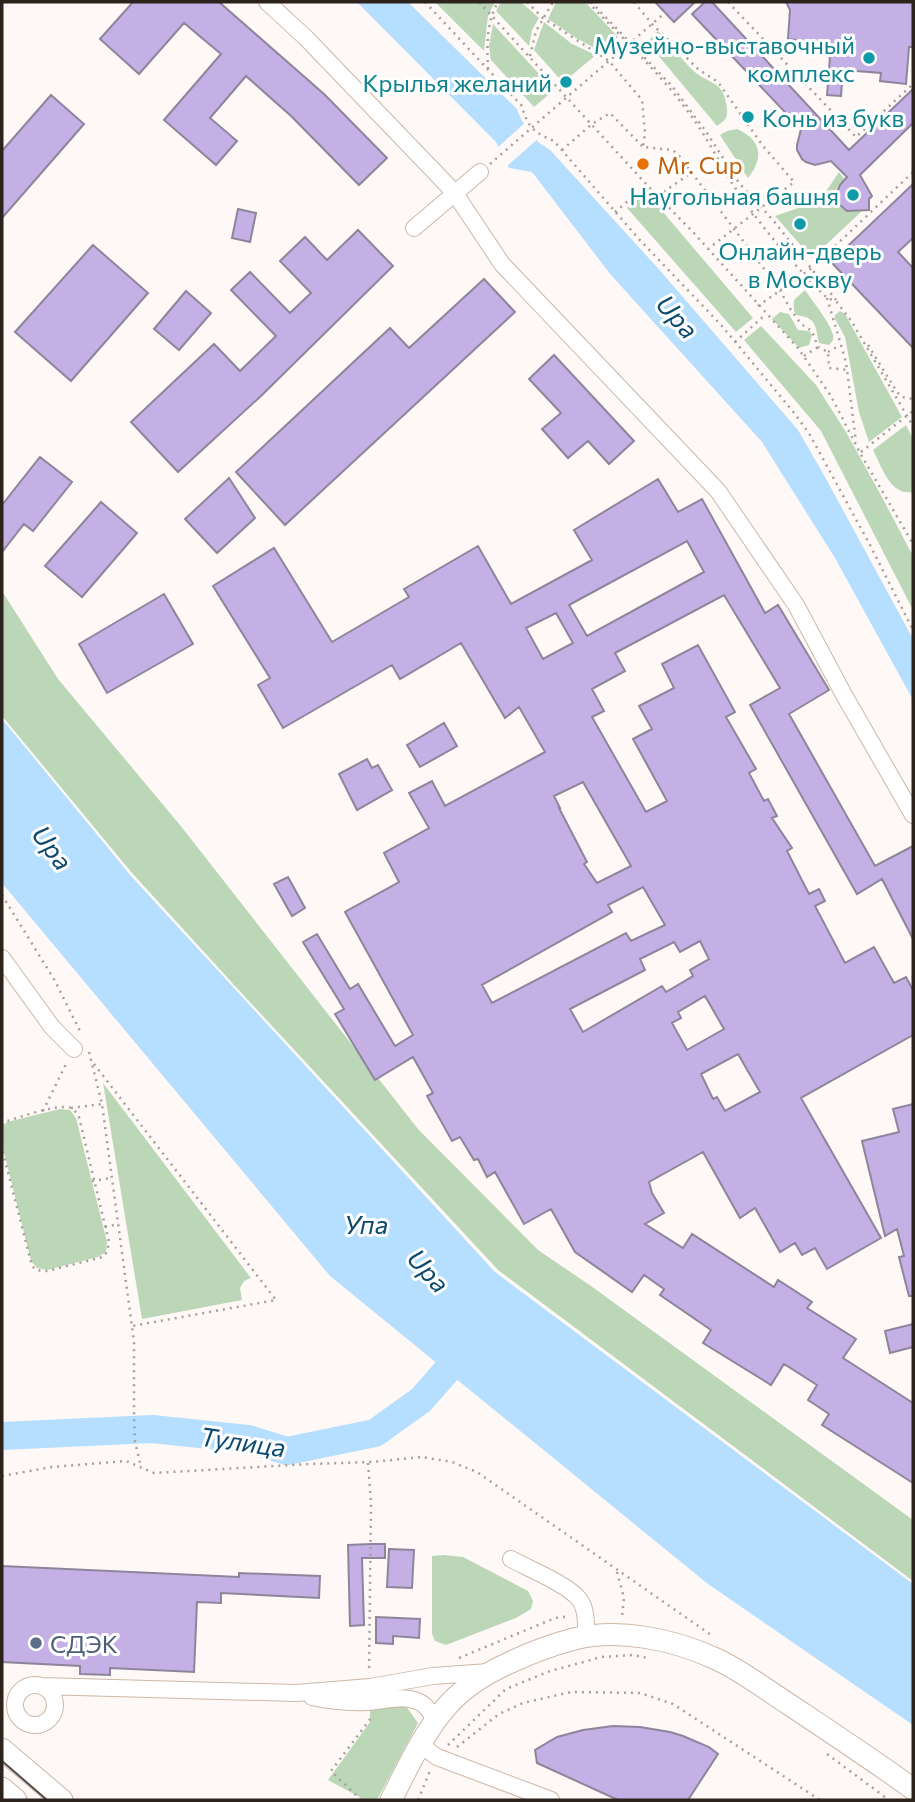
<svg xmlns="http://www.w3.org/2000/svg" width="915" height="1802" viewBox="0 0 915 1802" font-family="Commissioner,sans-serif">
	<rect width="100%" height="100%" fill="#fef9f6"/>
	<!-- green -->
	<path fill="#bbd7b8" d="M435,2H495L488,16L484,51Z
		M501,2H521L539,18L532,30L529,46L496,11Z
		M556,2H585L618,37L602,52L576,38L548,19Z
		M544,22L572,44L596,55L567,79L561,75L559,78L534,50Z
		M493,24L554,90L534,107L491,60L489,46Z
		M658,31C670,43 684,63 696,73C714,86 724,82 727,109C728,118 725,121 717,126L647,42Z
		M737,129C762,140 764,158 748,178L720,135L727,131Z
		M839,172L845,180C824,194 839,218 863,210L812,258L775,216L807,205L825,193Z
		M646,192L753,318L736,332L627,208Z
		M805,290C813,302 830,322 833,335C834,341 832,341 829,345L819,343C817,336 817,325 811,320C800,312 792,322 794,300Z
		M840,311L845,314L902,417L869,442L859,412L845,337L835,319V315Z
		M780,312L789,314L798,330L809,331L812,335L809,345L799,348L772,319Z
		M761,326L816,385L846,432L883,499L913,556V610L821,431L744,340Z
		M906,425L913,439V492C890,496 882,467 873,450Z
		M2,591L58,679L180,825L418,1129L538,1250L591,1286L913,1520V1581L498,1270L235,986L132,873L2,716Z
		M103,1083L251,1278L244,1281L240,1288L242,1300L142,1319Z
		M60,1109L70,1110L76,1118L107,1242L106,1252L98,1257L47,1270L37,1268L31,1261L2,1144V1127L7,1122Z
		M444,1555L463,1557L528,1591L533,1601L531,1609L516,1618L446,1645L435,1641L432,1634V1556Z
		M406,1706L418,1723L377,1800H365L328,1780L370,1722V1709Z"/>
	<!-- water -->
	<path fill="#b6defe" d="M357,2H408L517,109C519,118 533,138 541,144C544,146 548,148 551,151L656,266L798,430L825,477L913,639V700L835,558L762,442L611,275L532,172L509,168L496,142Z
		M2,719L131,876L495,1272L913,1584V1725L708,1584L330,1276L2,883Z"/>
	<!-- pier -->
	<path fill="#fef9f6" d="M527,121L540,137L505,168L496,149Z"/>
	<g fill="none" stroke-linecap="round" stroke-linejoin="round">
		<!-- river -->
		<path stroke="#b6defe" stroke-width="28" d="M2,1436L152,1429L248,1439L287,1451L375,1433L421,1400L472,1342"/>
	</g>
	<!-- building -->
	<path fill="#c4b0e4" stroke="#8d859b" stroke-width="2" fill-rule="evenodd" d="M133,2H219L324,94L387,158L359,185L291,116L246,76L210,118L237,141L216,165L164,120L221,54L184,23L139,74L100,39Z
		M655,2H695L674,22Z
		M705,2H712L849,150L913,89V123L860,175L872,196L869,199V210L847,211L840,205L837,201V192L840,185L847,177L831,161L815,165L806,162L802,159L797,150V145L801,129L692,14Z
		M786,2H913V47H909L906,84L880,81L881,73L843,70L841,96L827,95L831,44L788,39L790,10Z
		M51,95L84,124L2,218V151Z
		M913,184V238L898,252L913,268V348L831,262Z
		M238,209L256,213L250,242L232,238Z
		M358,230L393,266L262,395L178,472L131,422L214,344L240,371L276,336L231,290L250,272L290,313L311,293L280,261L305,237L327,260Z
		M93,245L148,293L71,381L15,332Z
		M484,279L515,312L285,525L236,472L390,328L409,348Z
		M186,291L211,313L179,350L154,329Z
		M554,355L634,441L609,464L588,441L568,458L542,429L561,413L529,379Z
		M40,457L72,482L33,531L24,524L2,552V505Z
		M229,478L255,518L217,553L185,519Z
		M658,479L678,512L702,499L765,613L778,605L829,690L789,714L875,866L913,846V939L882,879L857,894L750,705L780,688L724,595L615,653L625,671L592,689L604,711L592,717L646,812L667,801L633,739L652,729L639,706L674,688L662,664L698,645L735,712L726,717L756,769L749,773L764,801L768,799L777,816L772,818L792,848L787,851L809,894L819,889L825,901L815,906L845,963L874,947L894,983L906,977L913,990V1035L801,1098L881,1238L827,1269L815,1248L802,1255L795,1243L780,1252L755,1208L740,1218L703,1152L649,1182L652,1193L664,1213L645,1224L683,1248L692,1234L774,1287L778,1280L812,1302L807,1308L856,1339L843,1358L913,1403V1483L822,1425L829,1414L808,1400L817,1385L784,1364L771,1385L703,1343L711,1330L660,1295L664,1289L644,1275L632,1292L575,1252L551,1209L524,1224L495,1172L487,1177L478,1159L474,1160L460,1137L452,1141L427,1096L433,1093L413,1057L375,1080L335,1014L344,1009L303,942L317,934L350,989L358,984L395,1046L413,1035L345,912L399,882L384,853L429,828L409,793L432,781L445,806L545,752L519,707L505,718L461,643L400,679L392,665L283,728L258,685L270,678L213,586L274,548L332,642L409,597L404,589L478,546L511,604L592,560L574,530ZM687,541L704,572L587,636L569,605ZM556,613L573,643L543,659L526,628ZM583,782L631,866L597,883L584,864L587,862L559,808H560L554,796ZM643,887L665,925L631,941L626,933L492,1003L482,985L612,912L608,905ZM700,941L709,959L690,970L693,976L666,992L662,986L583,1032L570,1009L645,970L640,959L674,942L680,952ZM705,996L724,1029L687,1050L672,1023L681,1018L678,1012ZM738,1054L760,1092L725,1111L717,1097L713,1099L701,1074Z
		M101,502L137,533L82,597L45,566Z
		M164,594L193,644L107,693L79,644Z
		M444,723L457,746L420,767L407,745Z
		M367,759L372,768L378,765L392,790L357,810L339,774Z
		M288,877L305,908L292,916L274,884Z
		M913,1104V1296H909L899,1257L904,1256L897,1229L885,1236L862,1141L899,1132L893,1109Z
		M913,1324V1347L890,1353L885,1331Z
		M371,1544H385V1558H362L364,1625L350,1626L348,1545Z
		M389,1549L414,1550L412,1588L387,1587Z
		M2,1566L239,1577V1573L320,1576L319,1598L221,1593V1603L197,1602L194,1672L110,1668V1675L80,1674V1666L2,1662Z
		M376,1617L420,1619L419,1638L393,1636V1644L376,1643Z
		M613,1726L640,1727L670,1732L683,1736L709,1747L718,1754L688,1800H618L537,1763L535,1750L557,1737L583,1730Z"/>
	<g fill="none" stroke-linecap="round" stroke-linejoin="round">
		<!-- minor casing -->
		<g stroke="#cdb7a7" stroke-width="18">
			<path id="minor" d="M267,2L306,38L454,192L502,264L718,491L796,605L844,695L913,815
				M414,228L480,172
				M2,958L52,1027L74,1049
				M511,1559C529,1569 567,1584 579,1599C587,1609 586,1625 586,1637
				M15 1705a20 20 0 1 1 40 0a20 20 0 1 1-40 0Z
				M42,1686L296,1693L370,1687L433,1676L489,1672
				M312,1697C330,1701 348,1703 367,1702C383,1701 401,1695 417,1701C426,1704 431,1712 435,1721
				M419,1744L437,1757L551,1800"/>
		</g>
		<!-- major casing -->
		<g stroke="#cdb7a7" stroke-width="23">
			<path id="major" d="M2,1749L62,1800
				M2,1788L16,1800
				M391,1800C408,1767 423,1733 448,1705C465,1686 487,1673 509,1663C530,1653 551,1645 574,1639C619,1628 672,1639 714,1658C741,1670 765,1689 790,1705C832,1733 873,1760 913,1789"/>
		</g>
		<!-- path -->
		<path stroke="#a69f9b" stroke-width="2.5" stroke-dasharray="2 5" stroke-linecap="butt" d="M425,2L522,106C527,127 535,133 554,141L638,238L722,326L795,414L810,435L870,545L913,630
			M479,2L647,185L692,231L798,348L831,396L860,453L913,544
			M527,2L543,18L609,61L642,100L645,133L643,147L673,150L680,157L780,290L789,307L801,324L812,331L818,347L828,352L829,368L847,370
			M588,2C621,37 657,70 686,109C705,133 718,161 734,186C761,227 793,264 827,298L836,301L852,322L913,426
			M591,2L672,86L707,133L739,183L773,220L836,300
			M634,2L652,24L698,69L718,82L763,146L794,182L708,249
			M728,2L856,137L913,84
			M530,56L536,31L553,2
			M488,69C487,46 486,23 498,2
			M559,104L666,12
			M562,150L592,124L610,113L643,147
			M658,196L715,156
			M615,212L647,185
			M827,298L846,362L856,442
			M758,306L812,268L913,172
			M735,342L766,314
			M868,345L897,392L902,397L913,399
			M828,352L840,345
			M804,356L818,347
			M861,452L913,411
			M2,895L55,981L81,1033
			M89,1052L102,1104L134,1342V1417L135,1442L141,1467
			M94,1064L276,1300L132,1326
			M71,1108L102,1104
			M43,1111L66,1064
			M2,1125L7,1121C21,1117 59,1103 71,1108C76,1111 76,1113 79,1117L109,1242L107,1252L103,1257L47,1271L36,1270L32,1266L2,1149
			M92,1181L111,1178
			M105,1227L119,1224
			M368,1463L371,1503L369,1673
			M2,1476L52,1467L126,1461L154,1473L309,1464L372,1462L422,1457L452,1462L477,1472L714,1637
			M617,1572L624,1598L622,1617
			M459,1658L555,1618L570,1616
			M448,1745L506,1689L550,1671L602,1657L633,1655L648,1658
			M457,1747L499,1714L523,1703L571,1692L640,1693L673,1704L820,1800
			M827,1754L889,1800
			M361,1800L331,1771L371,1718
			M418,1800L430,1771"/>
		<!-- minor -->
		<use href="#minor" stroke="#fff" stroke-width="16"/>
		<!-- major -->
		<use href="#major" stroke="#fff" stroke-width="21"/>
		<!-- tram -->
		<path stroke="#544b46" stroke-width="2" d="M2,1761L47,1800"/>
		<!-- path-bridge -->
		<path stroke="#a69f9b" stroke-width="2.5" stroke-dasharray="2 5" stroke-linecap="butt" d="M490,164L559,104"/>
	</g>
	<!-- markers -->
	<g fill="#0f9aa8" stroke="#fff" stroke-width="2.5">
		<circle cx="869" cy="58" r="7"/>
		<circle cx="566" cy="82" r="7"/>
		<circle cx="748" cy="117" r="7"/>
		<circle cx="853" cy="195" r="7"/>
		<circle cx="800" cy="224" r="7"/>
	</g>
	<circle fill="#e8710a" stroke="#fff" stroke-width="2.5" cx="643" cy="164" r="7"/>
	<circle fill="#5c6f8a" stroke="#fff" stroke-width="2.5" cx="36" cy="1643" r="7"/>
	<g text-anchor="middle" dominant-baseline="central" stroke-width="6" stroke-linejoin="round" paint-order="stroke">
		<!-- culture labels -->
		<g font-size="24" fill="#0d838f" stroke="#fff" text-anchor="end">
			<text x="855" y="44">Музейно-выставочный<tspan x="855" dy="28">комплекс</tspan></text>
			<text x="552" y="82">Крылья желаний</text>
			<text x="762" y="117" text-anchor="start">Конь из букв</text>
			<text x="839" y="195">Наугольная башня</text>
			<text x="800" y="250" text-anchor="middle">Онлайн-дверь<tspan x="800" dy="28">в Москву</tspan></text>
		</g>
		<!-- food labels -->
		<g font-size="24" fill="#c56008" stroke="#fff" text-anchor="start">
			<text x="657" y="164">Mr. Cup</text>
		</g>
		<!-- service labels -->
		<g font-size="24" fill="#4e5e75" stroke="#fff" text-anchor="start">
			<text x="50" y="1643">СДЭК</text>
		</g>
		<!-- water labels -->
		<g font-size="26" font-style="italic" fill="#0c496e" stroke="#fff">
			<text transform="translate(678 316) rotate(49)">Upa</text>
			<text transform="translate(53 847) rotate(53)">Upa</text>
			<text x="366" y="1223">Упа</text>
			<text transform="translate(429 1270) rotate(48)">Upa</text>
			<text transform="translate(243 1441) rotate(8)">Тулица</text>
		</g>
	</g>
	<!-- border -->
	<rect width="915" height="1802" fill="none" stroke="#2c231d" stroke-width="7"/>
</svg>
